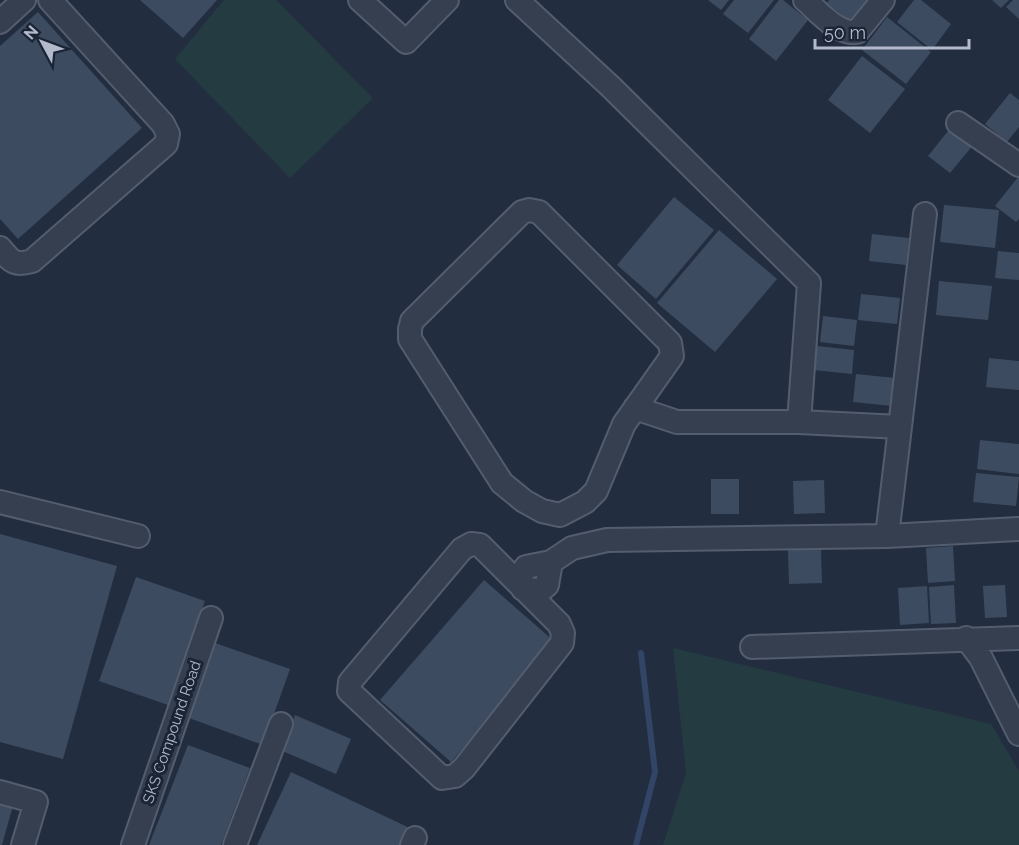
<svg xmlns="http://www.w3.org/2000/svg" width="1019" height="845" viewBox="0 0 1019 845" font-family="Raleway,sans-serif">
	<rect width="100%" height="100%" fill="#222d40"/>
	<!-- green -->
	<path fill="#243c41" d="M224,0H276L373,98L290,178L175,59Z
		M673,648L991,724L1019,771V845H663L686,773Z"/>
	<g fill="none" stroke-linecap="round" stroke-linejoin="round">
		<!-- stream -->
		<path stroke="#324567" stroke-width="6" d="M636,845L655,772L641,653"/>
	</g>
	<!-- building -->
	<path fill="#3d4b60" d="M140,0H217L183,38Z
		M708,0H729L721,10Z
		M734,0H774L748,33L723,14Z
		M779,0H783L808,20L776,61L749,39Z
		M829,0H868L851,22L827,3Z
		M914,0H921L951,24L932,50L897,22Z
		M992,0H1009L1001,8Z
		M1013,0H1019V19L1006,7Z
		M38,12L142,128L18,239L0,219V46Z
		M887,17L931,52L906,84L862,50Z
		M862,56L905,89L870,133L828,100Z
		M1010,93L1019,100V127L1007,142L985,124Z
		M952,126L974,144L950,173L928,156Z
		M1019,176V219L1016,222L995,206Z
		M674,197L714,230L656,299L617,265Z
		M944,205L999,210L995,248L940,242Z
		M719,230L777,279L715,352L657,303Z
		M872,234L909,238L906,265L869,261Z
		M998,251L1019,253V280L995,278Z
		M939,281L992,286L988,320L936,315Z
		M861,294L900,298L897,324L858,320Z
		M823,316L857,320L854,346L820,342Z
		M817,346L854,350L852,374L814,370Z
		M989,358L1019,361V390L986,387Z
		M856,374L895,378L892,406L853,402Z
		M980,440L1019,444V474L977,469Z
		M976,473L1019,477L1016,506L973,502Z
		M711,479H739V514H711Z
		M824,480L825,513L794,514L793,481Z
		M0,534L117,566L63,759L0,742Z
		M953,546L955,581L928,583L926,548Z
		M821,549L822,583L789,584L788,550Z
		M136,577L205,601L168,705L99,681Z
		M484,580L555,642L451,762L380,700Z
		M954,585L956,623L931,624L929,587Z
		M1005,585L1007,617L985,618L983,586Z
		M927,586L929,623L900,625L898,588Z
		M215,643L290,669L263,745L189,718Z
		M295,715L351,739L336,774L280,750Z
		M188,745L250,768L221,845H149Z
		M291,772L416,831L409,845H257Z
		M0,798L14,802L2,845H0Z"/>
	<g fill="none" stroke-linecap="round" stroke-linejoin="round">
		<!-- minor casing -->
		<g stroke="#545d6e" stroke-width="26">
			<path id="minor" d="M360,0L406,42L447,0
				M517,0L611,87L809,283L799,422L900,427L887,536
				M805,0C819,12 838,35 857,32L883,0
				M0,22L24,0
				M958,123L1019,165
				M529,210L539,212L670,343L672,356L624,424L596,491L585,502L560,515L542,511L524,501L502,483L410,339V329L412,321L522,212Z
				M0,248C12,262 14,266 32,261L166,144L168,134L163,124L50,0
				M635,408L677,422H799
				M900,427L925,214
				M0,502L138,536
				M471,544L480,545L559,624L563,633L562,643L464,768L455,776L442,778L349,691L350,682L462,549Z
				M523,589L521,574L526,567L551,562L572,548L607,540L887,536L1019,529
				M523,589L541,590L547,585L551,562
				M966,638L981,658L1019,734
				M752,647L1019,638
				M0,792L36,802L23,845
				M133,845L211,618
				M235,845L281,724
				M412,845L415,838"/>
		</g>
		<!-- minor -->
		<use href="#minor" stroke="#363f50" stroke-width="22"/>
	</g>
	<g text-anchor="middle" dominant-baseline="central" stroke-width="6" stroke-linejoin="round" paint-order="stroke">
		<!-- street labels -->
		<g font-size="15" fill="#b2bacb" stroke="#1b2435">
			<text transform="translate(172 732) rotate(-71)">SKS Compound Road</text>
		</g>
	</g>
	<!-- north arrow -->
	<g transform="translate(42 42) rotate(311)" stroke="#1b2435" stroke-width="4.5" paint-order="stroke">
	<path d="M0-4.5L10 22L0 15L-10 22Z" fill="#b2bacb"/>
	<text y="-9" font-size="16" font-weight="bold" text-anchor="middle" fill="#b2bacb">N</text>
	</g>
	<!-- scale -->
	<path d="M815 39v9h154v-9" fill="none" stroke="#b2bacb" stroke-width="3"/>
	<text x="824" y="39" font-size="18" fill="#b2bacb" stroke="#1b2435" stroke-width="4.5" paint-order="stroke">50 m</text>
</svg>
